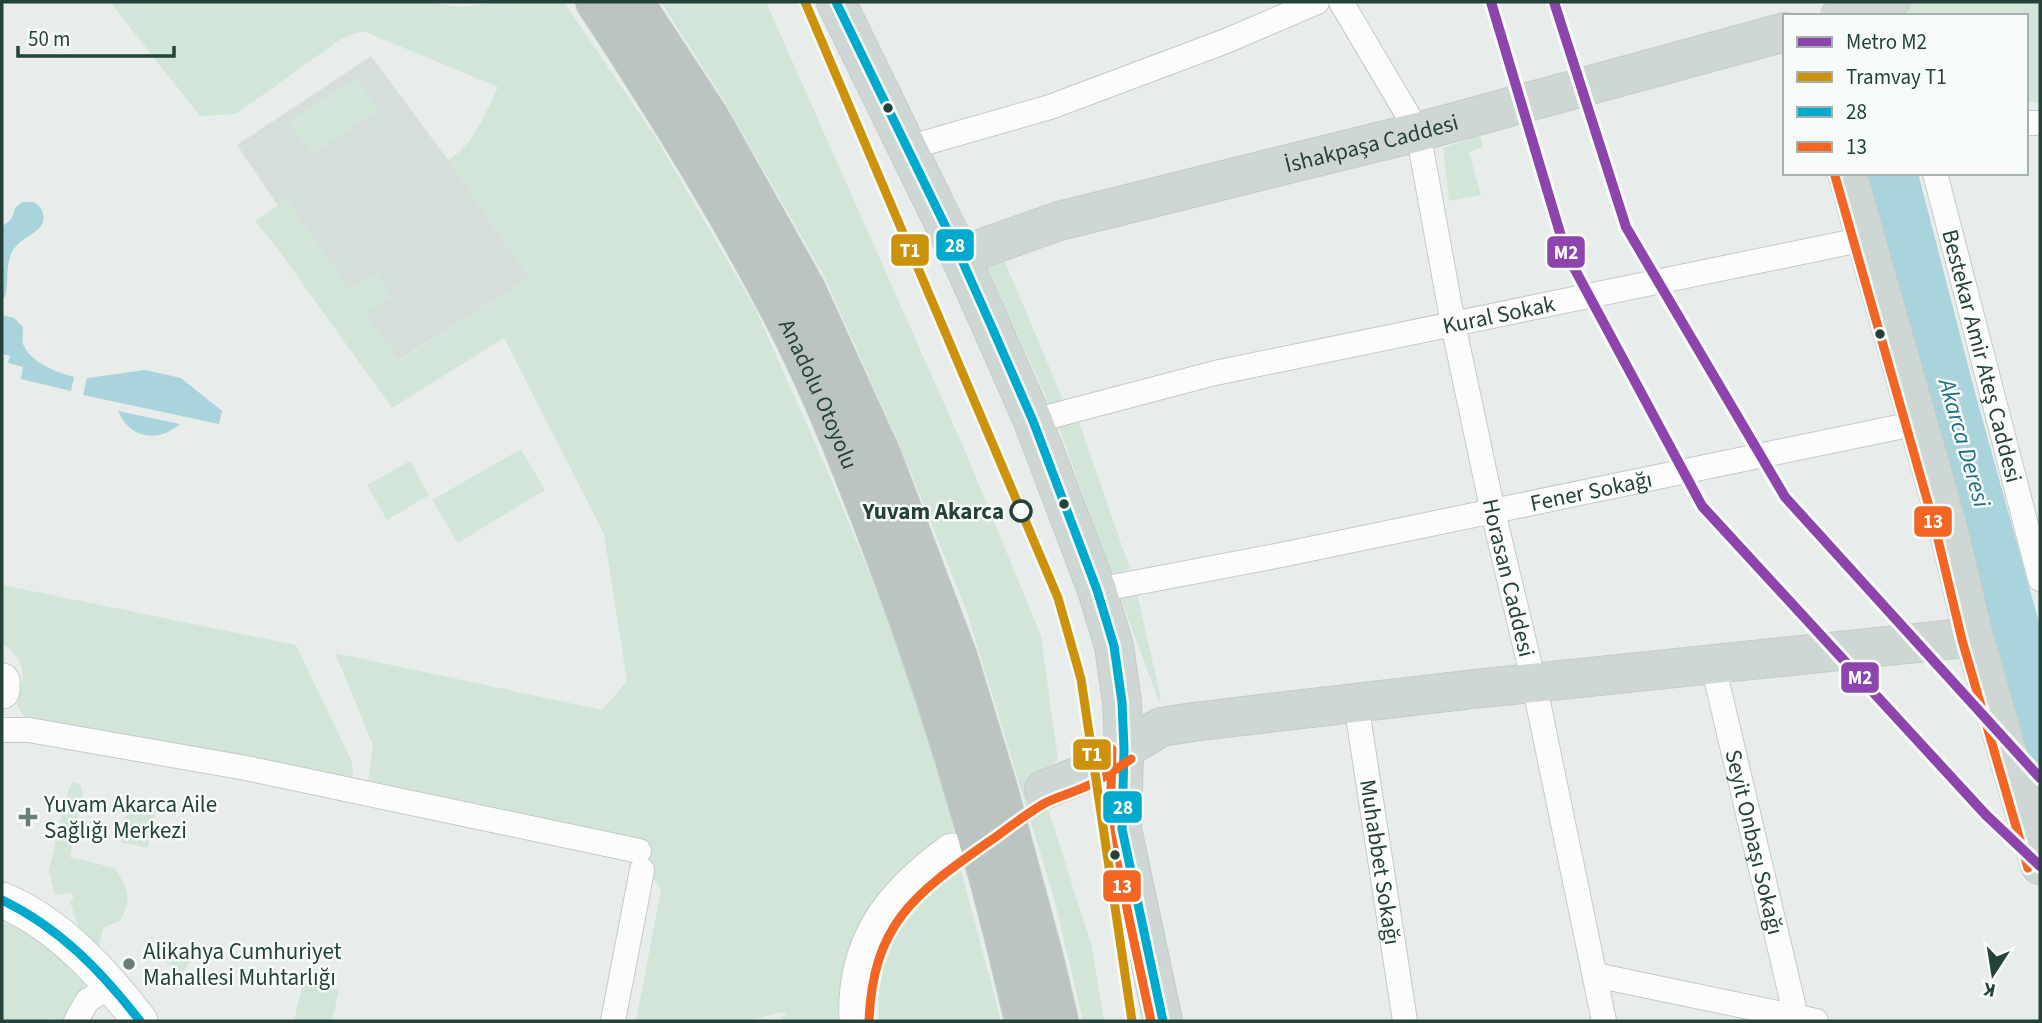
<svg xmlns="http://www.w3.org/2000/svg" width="2042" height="1023" viewBox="0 0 2042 1023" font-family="'Source Sans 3',sans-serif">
	<rect width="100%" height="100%" fill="#e8edeb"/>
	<!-- built -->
	<path fill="#d6dedb" d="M371,56L448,160L530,278L398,360L287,201L278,206L237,145Z"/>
	<!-- green -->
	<path fill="#d1e6d8" d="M110,2H432C461,10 468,6 497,2C518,0 542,2 564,2L658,141L755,308L828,472L892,628L947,801L954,830C934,851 908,866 887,886C852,922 837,972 838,1021H783L782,1017L787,1015L782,1012L747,1021H636L661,890L649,872L639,851L366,795L373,745L335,653L602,710L627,681L604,534L504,338L392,408L277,248L255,221L286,200L349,289L377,271L392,296L366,314L399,360L530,278L448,160C475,144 485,113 498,87L363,31L341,39L236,114L200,116Z
		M661,2H766L966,453L1041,636L1058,760L1037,774L1092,947L1104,1021H1083L1054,898L967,612L900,446L824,276L726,104Z
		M1905,2H2040V102H2026V16H1910Z
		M356,77L378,110L312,155L288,122Z
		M1480,135L1483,147L1469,152L1481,195L1449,201L1443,148Z
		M1003,257L1063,400L1049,404L985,262Z
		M1079,422L1130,569L1111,574L1059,427Z
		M521,449L545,490L458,543L432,500Z
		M410,461L429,495L387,520L367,485Z
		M2,585L296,645L352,762L353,774L345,790L36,725C28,719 20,714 17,704C16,697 21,689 22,682C25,666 15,650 2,644Z
		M1137,593L1161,699L1158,700L1120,596Z
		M72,782L80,784L83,793L70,857L115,868C128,890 132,896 121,920L103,928L98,951L80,932L70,902L74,896L70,893L55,895L49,871L65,799Z
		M130,797L157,803L148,848L121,842Z
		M959,862L1001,1021H879C878,995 878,964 889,940C903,908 935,885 959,862Z
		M18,922L83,977L87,1001L76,1021L48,1019L47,1021H2V923L15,926Z
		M169,939L194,955L183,973L158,957Z
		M303,982L339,990L332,1021H294Z"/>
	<!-- water -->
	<path fill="#a9d4db" d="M1863,173H1918L1977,400L2040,626V797Z
		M22,202C23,202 32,202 33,202C42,205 47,218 41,226C36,234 19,239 12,252C5,266 9,282 5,297H2V226C10,222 13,217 15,208Z
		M2,315L14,318L23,327C23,332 22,340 23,344C31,363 56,372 74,377L71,391L21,379L23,367L8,363L10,356L2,354Z
		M145,370L181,378L222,411L219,424L83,395L87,378Z
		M118,411L180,424C159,443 129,439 118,411Z"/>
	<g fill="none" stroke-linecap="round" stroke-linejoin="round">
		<!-- street casing -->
		<g stroke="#c5cac8" stroke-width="26">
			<g id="street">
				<path id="s1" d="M1341,2L1418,132L1453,324L1493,512L1534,683L1604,1021"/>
				<path d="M2026,123H2040"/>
				<path d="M907,148L1050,107L1226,41L1317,2"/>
				<path id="s2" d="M1935,173L2040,579"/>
				<path id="s3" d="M1033,421L1215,373L1865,239"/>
				<path id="s4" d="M1097,590L1281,555L1918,423"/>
				<path id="s5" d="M1713,665L1797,1021"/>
				<path id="s6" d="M1356,703L1405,1021"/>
				<path d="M2,730H29L246,768L639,851"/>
				<path d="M1595,975L1816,1021"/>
				<path d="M76,1021L87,1001L112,985"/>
				<path d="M613,1021L642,870"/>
			</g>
		</g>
		<!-- secondary casing -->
		<g stroke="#c3cbc8" stroke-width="37">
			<path id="secondary" d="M2,681V691
				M2,900C59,924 103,973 140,1021
				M857,1021C853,943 891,895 952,851"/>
		</g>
		<!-- primary casing -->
		<g stroke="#c3ccc9" stroke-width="40">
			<g id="primary">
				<path d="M836,2L960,256L990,323L1033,421L1097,590L1114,646L1122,702L1124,749L1122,829L1163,1021"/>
				<path d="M1840,16L1890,2"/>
				<path d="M1847,173L1948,528L1974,637L2040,865"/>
				<path id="s7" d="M960,256L1059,221L1418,132L1785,32"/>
				<path d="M1044,790L1083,774L1161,727L1193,722L1474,689L1974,637"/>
			</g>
		</g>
		<!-- highway casing -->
		<g stroke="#c3ccc9" stroke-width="40">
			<g id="highway">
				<path id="s8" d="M595,2C659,99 720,196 774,299C814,372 845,451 875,529C937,689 986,854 1024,1021"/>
				<path d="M634,2L710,118L806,289L882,456L958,657L998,788L1044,958L1059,1021"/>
			</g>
		</g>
		<!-- street -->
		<use href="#street" stroke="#fcfcfc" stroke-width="24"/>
		<!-- secondary -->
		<use href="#secondary" stroke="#fcfcfc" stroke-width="35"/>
		<!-- primary -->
		<use href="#primary" stroke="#cfd7d5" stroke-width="38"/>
		<!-- highway -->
		<use href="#highway" stroke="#bcc4c2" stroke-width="38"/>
		<!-- bus-1 casing -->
		<g stroke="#f7fbf9" stroke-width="14">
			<path id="bus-1" d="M836,2L960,256L990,323L1033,421L1097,590L1114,646L1122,702L1124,749L1122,829L1163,1021
				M2,900C60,928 101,971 140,1021"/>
		</g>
		<!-- bus-2 casing -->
		<g stroke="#f7fbf9" stroke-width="14">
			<path id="bus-2" d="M1835,176L1936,531L1962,640L2028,868
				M1112,749L1110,830L1151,1021
				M869,1021C873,925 913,895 987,843C1006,830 1024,815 1045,803C1059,796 1075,792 1089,785C1104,778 1117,768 1131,759"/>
		</g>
		<!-- bus-1 -->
		<use href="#bus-1" stroke="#00a9ce" stroke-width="9"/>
		<!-- bus-2 -->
		<use href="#bus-2" stroke="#f26522" stroke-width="9"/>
		<!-- tram-1 casing -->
		<g stroke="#f7fbf9" stroke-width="14">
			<path id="tram-1" d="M805,2L1058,598L1081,679L1132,1021"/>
		</g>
		<!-- tram-1 -->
		<use href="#tram-1" stroke="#cd920c" stroke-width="9"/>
		<!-- metro-1 casing -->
		<g stroke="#f7fbf9" stroke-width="16">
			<path id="metro-1" d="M1491,2L1566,253L1702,506L1986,815L2040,866
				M1554,2L1626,227L1785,497L2040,778"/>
		</g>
		<!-- metro-1 -->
		<use href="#metro-1" stroke="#8e44ad" stroke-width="10"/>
	</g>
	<!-- markers -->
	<g fill="#24423a" stroke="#f7fbf9" stroke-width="2.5">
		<circle cx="888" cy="108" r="6"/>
		<circle cx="1880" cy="334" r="6"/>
		<circle cx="1064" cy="504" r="6"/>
		<circle cx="1115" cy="855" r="6"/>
	</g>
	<circle fill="#f7fbf9" stroke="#24423a" stroke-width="3.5" cx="1021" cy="511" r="10"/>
	<g fill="#697e78" stroke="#f7fbf9" stroke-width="2.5">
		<path d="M24.5 806.5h7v7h7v7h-7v7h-7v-7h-7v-7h7z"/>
		<circle cx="129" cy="964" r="7"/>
	</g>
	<g text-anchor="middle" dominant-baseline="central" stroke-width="5" stroke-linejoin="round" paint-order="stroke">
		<!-- street labels -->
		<g font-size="23" fill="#24423a" stroke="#f7fbf9">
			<text stroke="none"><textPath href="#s7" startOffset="427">İshakpaşa Caddesi</textPath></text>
			<text stroke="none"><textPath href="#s3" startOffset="478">Kural Sokak</textPath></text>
			<text stroke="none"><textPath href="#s2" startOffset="189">Bestekar Amir Ateş Caddesi</textPath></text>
			<text stroke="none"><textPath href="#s8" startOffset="452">Anadolu Otoyolu</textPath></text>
			<text stroke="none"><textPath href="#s4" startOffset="504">Fener Sokağı</textPath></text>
			<text stroke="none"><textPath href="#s1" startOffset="606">Horasan Caddesi</textPath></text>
			<text stroke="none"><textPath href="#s5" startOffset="182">Seyit Onbaşı Sokağı</textPath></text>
			<text stroke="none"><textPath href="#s6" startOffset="161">Muhabbet Sokağı</textPath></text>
		</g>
		<!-- stop labels -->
		<g font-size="23" font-weight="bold" fill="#24423a" stroke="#f7fbf9" text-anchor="end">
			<text x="1004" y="511">Yuvam Akarca</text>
		</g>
		<!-- poi labels -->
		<g font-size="23" fill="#24423a" stroke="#f7fbf9" text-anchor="start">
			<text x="44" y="804">Yuvam Akarca Aile<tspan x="44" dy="26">Sağlığı Merkezi</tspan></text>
			<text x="143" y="951">Alikahya Cumhuriyet<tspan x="143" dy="26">Mahallesi Muhtarlığı</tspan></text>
		</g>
		<!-- water labels -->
		<g font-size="24" font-style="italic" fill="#1c6f80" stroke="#f7fbf9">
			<text transform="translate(1964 443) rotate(74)">Akarca Deresi</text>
		</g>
	</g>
	<g stroke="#f7fbf9" stroke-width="2.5">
		<rect x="935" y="228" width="40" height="34" rx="7" fill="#00a9ce"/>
		<rect x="890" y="233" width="40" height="34" rx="7" fill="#cd920c"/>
		<rect x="1546" y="235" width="40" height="34" rx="7" fill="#8e44ad"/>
		<rect x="1913" y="505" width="40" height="33" rx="7" fill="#f26522"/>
		<rect x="1840" y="661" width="40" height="33" rx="7" fill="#8e44ad"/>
		<rect x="1072" y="738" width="40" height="33" rx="7" fill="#cd920c"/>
		<rect x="1102" y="790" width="41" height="34" rx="7" fill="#00a9ce"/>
		<rect x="1102" y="869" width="40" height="34" rx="7" fill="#f26522"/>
	</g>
	<g font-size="19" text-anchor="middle" font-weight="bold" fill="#fff">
		<text x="955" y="252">28</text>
		<text x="910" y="257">T1</text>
		<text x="1566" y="259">M2</text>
		<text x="1933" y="528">13</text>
		<text x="1860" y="684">M2</text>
		<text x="1092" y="761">T1</text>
		<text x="1123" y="814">28</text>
		<text x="1122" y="893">13</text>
	</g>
	<!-- border -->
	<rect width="2042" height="1023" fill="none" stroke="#24423a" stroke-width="7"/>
	<!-- legend -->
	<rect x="1783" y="14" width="245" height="161" fill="#f7fbf9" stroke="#a3b1ad" stroke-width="2"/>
	<rect x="1797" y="37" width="35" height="10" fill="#8e44ad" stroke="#a3b1ad" stroke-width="2"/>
	<text x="1846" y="49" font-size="21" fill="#24423a">Metro M2</text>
	<rect x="1797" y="72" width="35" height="10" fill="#cd920c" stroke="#a3b1ad" stroke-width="2"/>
	<text x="1846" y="84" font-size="21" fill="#24423a">Tramvay T1</text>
	<rect x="1797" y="107" width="35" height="10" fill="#00a9ce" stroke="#a3b1ad" stroke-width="2"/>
	<text x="1846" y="119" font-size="21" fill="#24423a">28</text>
	<rect x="1797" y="142" width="35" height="10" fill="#f26522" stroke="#a3b1ad" stroke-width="2"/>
	<text x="1846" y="154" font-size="21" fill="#24423a">13</text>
	<!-- north arrow -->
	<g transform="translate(1993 974) rotate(192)" stroke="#f7fbf9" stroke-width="5" paint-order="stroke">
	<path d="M0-5L12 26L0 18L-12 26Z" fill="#24423a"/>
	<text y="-10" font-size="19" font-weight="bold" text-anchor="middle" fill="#24423a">K</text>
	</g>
	<!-- scale -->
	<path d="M18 46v10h156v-10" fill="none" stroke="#24423a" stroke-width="3.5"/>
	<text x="28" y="46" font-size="21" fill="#24423a" stroke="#f7fbf9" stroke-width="5" paint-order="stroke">50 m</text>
</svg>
